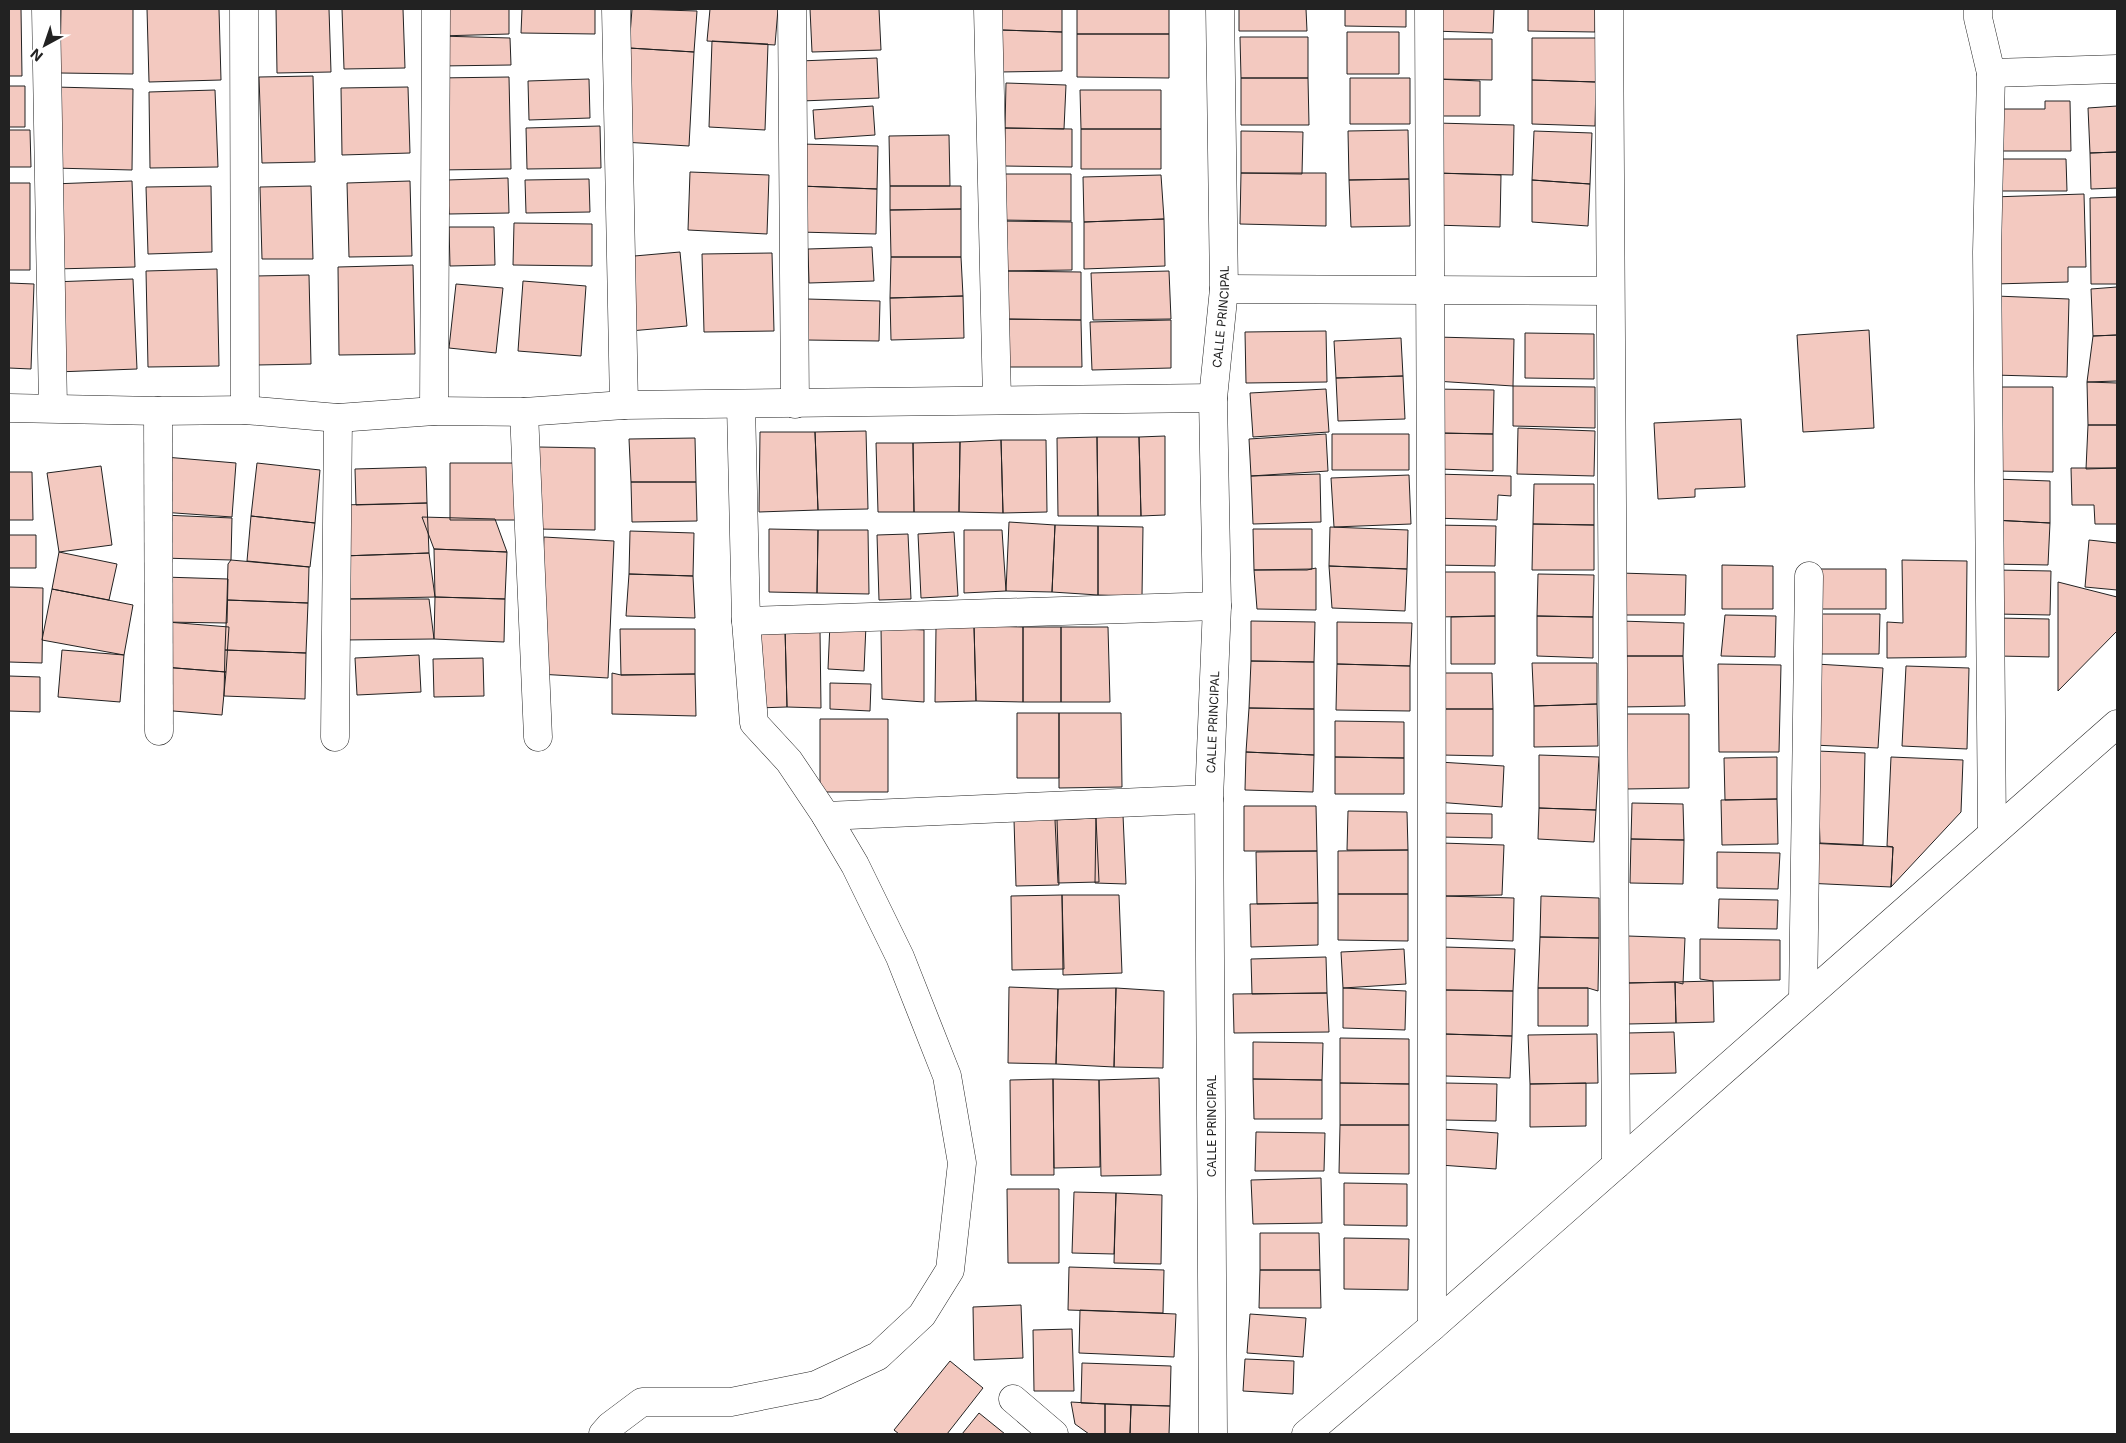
<svg xmlns="http://www.w3.org/2000/svg" width="2126" height="1443" viewBox="0 0 2126 1443" font-family="Inter,sans-serif">
	<rect width="100%" height="100%" fill="#fff"/>
	<!-- building -->
	<path fill="#f3c9c0" stroke="#222" d="M9,9H21L22,76H9Z
		M61,9H133V74L60,73Z
		M147,9H219L221,80L149,82Z
		M276,9H329L331,72L277,73Z
		M342,9H403L405,68L344,69Z
		M438,9H509V34L439,36Z
		M522,9H595V34L521,33Z
		M632,9L697,11L694,52L629,48Z
		M710,9H778L775,45L707,41Z
		M810,9H879L881,50L812,52Z
		M1001,9H1062V32L1001,30Z
		M1077,9H1169V34H1077Z
		M1239,9H1306L1307,31H1239Z
		M1345,9H1406V27L1345,26Z
		M1434,9H1494L1493,33L1433,31Z
		M1528,9H1595V32L1528,31Z
		M1001,30L1062,32V71L1000,72Z
		M1347,32H1399V74H1347Z
		M1077,34H1169V78L1077,77Z
		M439,36L510,38L511,65L440,66Z
		M1240,37H1308V78H1241Z
		M1532,38H1596V82L1532,80Z
		M1436,39H1492V80L1436,79Z
		M712,41L768,44L765,130L709,127Z
		M629,48L694,52L689,146L623,142Z
		M877,58L879,98L801,101L799,61Z
		M313,76L315,162L262,163L259,77Z
		M509,77L511,169L439,170L437,78Z
		M1241,78H1308L1309,125H1241Z
		M1350,78H1410V124H1350Z
		M589,79L590,118L529,120L528,81Z
		M1436,79L1480,81V116H1435Z
		M1532,80L1596,82L1595,126L1532,124Z
		M1006,83L1066,85L1064,129L1005,128Z
		M9,86H25V127H9Z
		M55,87L133,89L132,170L53,168Z
		M408,87L410,153L342,155L341,88Z
		M215,90L218,167L150,168L149,92Z
		M1080,90H1161V129H1081Z
		M2045,101H2070L2071,151H1994L1993,109H2045Z
		M873,106L875,135L815,139L813,110Z
		M2117,106V152L2090,153L2088,108Z
		M1436,123L1514,125L1513,175L1435,173Z
		M600,126L601,168L527,169L526,128Z
		M1005,128L1072,129V167L1004,166Z
		M1081,129H1161V169H1081Z
		M9,130H30L31,167H9Z
		M1408,130L1409,179L1349,180L1348,131Z
		M1241,131L1303,132L1302,174L1241,173Z
		M1534,131L1592,133L1590,184L1532,180Z
		M949,135L950,186H890L889,136Z
		M801,144L878,146L877,189L800,186Z
		M2117,152V188L2091,189L2090,153Z
		M1993,159H2066L2067,191H1993Z
		M690,172L769,175L767,234L688,230Z
		M1241,173H1326V226L1240,224Z
		M1435,173L1501,175L1500,227L1434,225Z
		M999,174H1071V221L999,220Z
		M1161,175L1164,219L1084,222L1083,177Z
		M508,178L509,213L449,214L447,180Z
		M589,179L590,212L526,213L525,180Z
		M1409,179L1410,226L1351,227L1349,180Z
		M1532,180L1590,184L1588,226L1532,222Z
		M132,181L135,267L55,269L52,184Z
		M410,181L412,256L349,257L347,183Z
		M9,183H30V270H9Z
		M211,186L212,252L148,254L146,187Z
		M311,186L313,259H262L260,187Z
		M800,186L877,189L876,234L799,232Z
		M890,186H961V209L890,210Z
		M2084,194L2086,267H2068V282L1995,284L1992,197Z
		M2117,197V284H2091L2090,198Z
		M961,209V257H891L890,210Z
		M1164,219L1165,266L1084,269V222Z
		M998,221L1072,222V270L1002,271Z
		M514,223L592,224V266L513,265Z
		M449,227H494L495,265L450,266Z
		M872,247L874,281L809,283L808,249Z
		M680,252L687,326L630,331L623,257Z
		M772,253L774,331L704,332L702,254Z
		M891,257H961L963,296L890,298Z
		M413,265L415,354L339,355L338,267Z
		M217,269L219,366L148,367L146,271Z
		M1002,271L1081,272V320L1002,319Z
		M1169,271L1171,319L1093,320L1091,273Z
		M309,275L311,364L257,365L255,276Z
		M133,279L137,369L56,372L52,282Z
		M523,281L586,286L581,356L518,351Z
		M9,283L34,284L31,369L9,368Z
		M456,284L503,288L496,353L449,348Z
		M2117,287V335L2093,336L2091,289Z
		M963,296L964,338L891,340L890,298Z
		M1996,296L2069,299L2067,377L1993,375Z
		M807,299L880,301L879,341L806,340Z
		M1002,319L1081,320L1082,367H1000Z
		M1171,320V368L1092,370L1090,322Z
		M1869,330L1874,428L1803,432L1797,335Z
		M1326,331L1327,382L1246,383L1245,332Z
		M1525,333L1594,334V379L1525,378Z
		M2117,335V381L2087,382L2093,336Z
		M1436,337L1514,339L1513,386L1435,381Z
		M1401,338L1403,376L1336,378L1334,341Z
		M1403,376L1405,419L1338,421L1336,378Z
		M2087,382L2117,383V425H2088Z
		M1513,386L1595,387V428L1513,426Z
		M1995,387H2053V472L1995,471Z
		M1326,389L1329,432L1253,437L1250,393Z
		M1435,389L1494,390L1493,434L1434,433Z
		M1741,419L1745,487L1695,489V497L1658,499L1654,423Z
		M2088,425H2117V468L2086,469Z
		M1518,428L1595,431L1594,476L1517,474Z
		M866,431L868,509L818,510L815,432Z
		M760,432H815L818,510L759,512Z
		M1441,433L1493,434V471L1440,469Z
		M1326,434L1328,471L1251,476L1249,439Z
		M1332,434H1409V470H1332Z
		M1165,436V515L1141,516L1139,437Z
		M1097,437H1139L1141,516H1098Z
		M1097,437L1098,516H1058L1057,438Z
		M695,438L696,482H631L629,439Z
		M1001,440L1003,513L959,512L960,442Z
		M1001,440H1046L1047,512L1003,513Z
		M960,442L959,512H914L913,443Z
		M876,443H913L914,512H878Z
		M539,447L595,448V530L538,529Z
		M165,457L236,463L232,517L161,512Z
		M257,463L320,470L315,523L251,516Z
		M450,463H516L517,520H450Z
		M101,466L112,545L59,552L47,473Z
		M426,467L427,503L356,505L355,469Z
		M2071,468H2117V524H2095L2094,505H2072Z
		M9,472H32L33,520H9Z
		M1320,474L1321,522L1253,524L1251,476Z
		M1435,474L1511,476V496L1498,495L1497,520L1433,518Z
		M1409,475L1411,524L1334,527L1331,478Z
		M1995,479L2050,481V523L1993,520Z
		M631,482H696L697,521L632,522Z
		M1534,484H1594V525L1533,524Z
		M427,503L429,553L342,556L340,505Z
		M163,515L232,518L231,560L162,558Z
		M251,516L315,523L310,567L247,561Z
		M422,517L495,519L507,552L434,549Z
		M1993,520L2050,523L2048,565L1991,564Z
		M1009,522L1055,525L1052,592L1006,591Z
		M1533,524L1594,525V570H1532Z
		M1055,525L1098,526V595L1052,592Z
		M1433,525L1496,526L1495,566L1433,565Z
		M1098,526L1143,527L1142,596L1098,595Z
		M1330,527L1408,530L1407,569L1329,566Z
		M769,529L818,530L817,593L769,592Z
		M1253,529H1312V569L1254,570Z
		M818,530H868L869,594L817,593Z
		M964,530H1002L1006,591L964,593Z
		M630,531L694,533L693,576L629,574Z
		M954,532L958,596L921,598L918,534Z
		M908,534L911,599L879,600L877,535Z
		M9,535H36V568H9Z
		M544,537L614,541L608,678L538,674Z
		M2089,540L2117,543V590L2085,587Z
		M434,549L507,552L505,599L435,597Z
		M59,552L117,564L109,600L52,589Z
		M429,553L435,597L344,599L342,556Z
		M231,560L309,567L308,603L227,600L228,564Z
		M1902,560L1967,561L1966,657L1887,658V622L1903,623Z
		M1722,565L1773,566V609H1722Z
		M1329,566L1407,569L1405,611L1332,608Z
		M1316,568V610L1257,609L1254,570H1307Z
		M1818,569H1886V609H1819Z
		M1996,570L2051,571L2050,615L1996,614Z
		M1436,572H1495V616L1436,617Z
		M1620,573L1686,575L1685,615H1617Z
		M629,574L693,576L695,618L626,616Z
		M1538,574L1594,575L1593,617L1537,616Z
		M163,577L228,579L227,623L163,622Z
		M2058,582L2117,597V631L2058,691Z
		M9,587L43,588L42,663L9,662Z
		M52,589L133,605L124,655L42,640Z
		M435,597L505,599L504,642L434,639Z
		M344,599H429L434,639L344,640Z
		M227,600L308,603L306,653L225,650Z
		M1812,614H1880L1879,654H1812Z
		M1725,615L1776,616L1775,657L1721,656Z
		M1495,616V664H1451V617Z
		M1537,616L1593,617V658L1537,656Z
		M1997,618L2049,619V657L1997,656Z
		M1251,621L1315,622L1314,662L1251,661Z
		M1620,621L1684,623L1683,656H1619Z
		M167,622L229,627L226,672L163,667Z
		M1337,622L1412,623L1410,666L1337,664Z
		M830,623L866,625L864,671L828,669Z
		M974,626L976,701L935,702L936,628Z
		M974,626L1023,627V702L976,701Z
		M1023,627H1061V702H1023Z
		M1061,627H1108L1110,702H1061Z
		M785,628L820,631L821,708L787,707Z
		M785,628L787,707L757,708L755,629Z
		M881,628L924,630V702L882,699Z
		M620,629H695V674L621,675Z
		M62,650L124,655L120,702L58,697Z
		M225,650L306,653L305,699L224,696Z
		M419,655L421,692L357,695L355,658Z
		M1619,656H1683L1685,706L1620,707Z
		M483,658L484,696L434,697L433,659Z
		M1251,661L1314,662V709L1249,708Z
		M1532,663H1597V704L1534,706Z
		M1337,664L1410,666V711L1336,710Z
		M1718,664L1781,665L1779,752H1719Z
		M1816,664L1883,668L1878,748L1813,745Z
		M1906,666L1969,668L1967,749L1902,746Z
		M163,667L226,672L222,715L161,710Z
		M612,673L621,675L695,674L696,716L612,714Z
		M1443,673H1492L1493,709H1441Z
		M9,676L40,677V712L9,711Z
		M830,683L871,684L870,711L830,709Z
		M1597,704L1598,746L1534,747V706Z
		M1249,708L1314,709V755L1246,752Z
		M1441,709H1493V756L1441,755Z
		M1017,713H1059V778H1017Z
		M1059,713H1121L1122,787L1059,788Z
		M1624,714H1689V788L1625,789Z
		M820,719H888V792H820Z
		M1335,721L1404,722V758L1335,757Z
		M1817,751L1865,753L1863,845L1820,843Z
		M1246,752L1314,755L1313,792L1245,790Z
		M1539,755L1599,757L1596,810L1539,808Z
		M1335,757L1404,758V794H1335Z
		M1777,757V799L1725,800L1724,758Z
		M1891,757L1963,760L1961,812L1891,887L1893,847L1887,846Z
		M1439,762L1504,766L1502,807L1436,802Z
		M1777,799L1778,844L1722,845L1721,800Z
		M1632,803L1683,804L1684,840L1631,839Z
		M1244,806H1316L1317,851H1244Z
		M1539,808L1596,810L1594,842L1538,839Z
		M1348,811L1407,812L1408,850H1347Z
		M1440,813L1492,814V838L1440,837Z
		M1096,814L1123,815L1126,884L1095,883Z
		M1096,818L1099,882L1058,883L1055,820Z
		M1057,819L1059,885L1016,886L1014,820Z
		M1631,839L1684,840L1683,884L1630,883Z
		M1441,843L1504,845L1502,895L1442,896Z
		M1807,843L1893,847L1891,887L1805,883Z
		M1408,850V894H1338V851Z
		M1317,851L1318,903L1257,904L1256,852Z
		M1717,852L1780,853L1778,889L1717,888Z
		M1338,894H1408V941L1338,940Z
		M1062,895H1119L1122,973L1063,975Z
		M1062,895L1064,969L1012,970L1011,896Z
		M1442,896L1514,898L1513,941L1440,938Z
		M1541,896L1599,898V938L1540,937Z
		M1719,899L1778,900L1777,929L1718,928Z
		M1318,903V945L1251,947L1250,904Z
		M1628,936L1685,938L1683,984L1675,982L1627,983Z
		M1540,937L1599,938L1598,991L1588,988H1538Z
		M1700,939L1780,940V980L1713,981L1700,979Z
		M1444,947L1515,949L1513,991L1445,990Z
		M1404,949L1406,984L1343,988L1341,952Z
		M1326,957L1327,993L1252,994L1251,959Z
		M1713,981L1714,1022L1676,1023L1675,982Z
		M1675,982L1676,1023L1628,1024L1627,983Z
		M1009,987L1058,989L1056,1064L1008,1063Z
		M1116,988L1164,991L1163,1068L1114,1067Z
		M1116,988L1114,1067L1056,1064L1058,989Z
		M1343,988L1406,991L1405,1030L1343,1028Z
		M1538,988H1588V1026H1538Z
		M1445,990L1513,991L1512,1036L1444,1034Z
		M1327,993L1329,1032L1234,1033L1233,994Z
		M1674,1032L1676,1073L1628,1074L1627,1033Z
		M1444,1034L1512,1036L1510,1078L1445,1076Z
		M1597,1034L1598,1083L1530,1084L1528,1035Z
		M1340,1038L1409,1039V1084L1340,1083Z
		M1253,1042L1323,1043L1322,1080L1253,1079Z
		M1159,1078L1161,1175L1101,1176L1099,1080Z
		M1053,1079L1099,1080L1100,1167L1054,1168Z
		M1053,1079L1054,1175H1011L1010,1080Z
		M1253,1079L1322,1080V1119H1254Z
		M1340,1083L1409,1084V1125H1340Z
		M1445,1083L1497,1084L1496,1121L1444,1120Z
		M1586,1083V1126L1530,1127V1084Z
		M1340,1125H1409V1174L1339,1173Z
		M1442,1129L1498,1133L1496,1169L1440,1165Z
		M1256,1132L1325,1133L1324,1171H1255Z
		M1321,1178L1322,1223L1253,1224L1251,1180Z
		M1344,1183L1407,1184V1226L1344,1225Z
		M1007,1189H1059V1263H1008Z
		M1074,1192L1116,1193L1114,1254L1072,1253Z
		M1116,1193L1162,1195L1161,1264L1114,1263Z
		M1260,1233H1319L1320,1270H1260Z
		M1344,1238L1409,1239L1408,1290L1344,1289Z
		M1069,1267L1164,1270L1163,1313L1068,1310Z
		M1260,1270H1320L1321,1308H1259Z
		M1021,1305L1023,1358L974,1360L973,1307Z
		M1080,1310L1176,1314L1174,1357L1079,1353Z
		M1250,1314L1306,1318L1303,1357L1247,1353Z
		M1072,1329L1074,1391H1034L1033,1330Z
		M1245,1359L1294,1361L1293,1394L1243,1391Z
		M950,1361L983,1388L947,1434H899L894,1430Z
		M1082,1363L1171,1366L1170,1406L1081,1403Z
		M1071,1402L1105,1404V1434H1089L1075,1424Z
		M1105,1404L1131,1405L1130,1434H1105Z
		M1131,1405L1170,1406L1169,1434H1130Z
		M979,1413L1005,1434H962Z"/>
	<g fill="none" stroke-linecap="round" stroke-linejoin="round">
		<!-- minor casing -->
		<g stroke="#222" stroke-width="29">
			<g id="minor">
				<path d="M46,9L53,407"/>
				<path d="M244,9L245,410"/>
				<path d="M616,9L624,405"/>
				<path d="M792,9L795,404"/>
				<path d="M988,9L997,400"/>
				<path d="M1429,9C1434,448 1430,888 1432,1327"/>
				<path d="M1609,9L1616,1165"/>
				<path d="M1978,9V18L1991,73L1987,252L1992,833"/>
				<path d="M1991,73L2117,69"/>
				<path d="M1224,289L1610,291"/>
				<path d="M9,408L158,411L245,410L338,418L434,411L524,412L624,405L1213,398"/>
				<path d="M158,411L159,731"/>
				<path d="M434,411L436,9"/>
				<path d="M524,412L538,737"/>
				<path d="M746,621L1217,606"/>
				<path d="M335,737L338,418"/>
				<path d="M826,816L1209,799"/>
				<path d="M1803,1000L1809,576"/>
				<path d="M1013,1399L1054,1434"/>
				<path d="M603,1434L610,1426L642,1402H731L816,1385L878,1356L922,1315L950,1270L962,1163L947,1076L900,957L855,865L826,816L789,761L754,723L746,621L741,405"/>
				<path id="s1" d="M1213,1434L1209,799L1217,606L1213,398L1224,289L1220,9"/>
				<path d="M1306,1434L1432,1327L2117,724"/>
			</g>
		</g>
		<!-- minor -->
		<use href="#minor" stroke="#fff" stroke-width="28"/>
	</g>
	<g text-anchor="middle" dominant-baseline="central" stroke-width="4" stroke-linejoin="round" paint-order="stroke">
		<!-- street labels -->
		<g font-size="12" fill="#222" stroke="#fff">
			<text stroke="none"><textPath href="#s1" startOffset="1118">CALLE PRINCIPAL</textPath></text>
			<text stroke="none"><textPath href="#s1" startOffset="712">CALLE PRINCIPAL</textPath></text>
			<text transform="translate(1211 1126) rotate(-90)">CALLE PRINCIPAL</text>
		</g>
	</g>
	<!-- border -->
	<rect width="2126" height="1443" fill="none" stroke="#222222" stroke-width="20"/>
	<!-- north arrow -->
	<g transform="translate(45 45) rotate(220)" stroke="#ffffff" stroke-width="4" paint-order="stroke">
	<path d="M0-4L9 19L0 12L-9 19Z" fill="#222222"/>
	<text y="-8" font-size="14" font-weight="bold" text-anchor="middle" fill="#222222">N</text>
	</g>
</svg>
